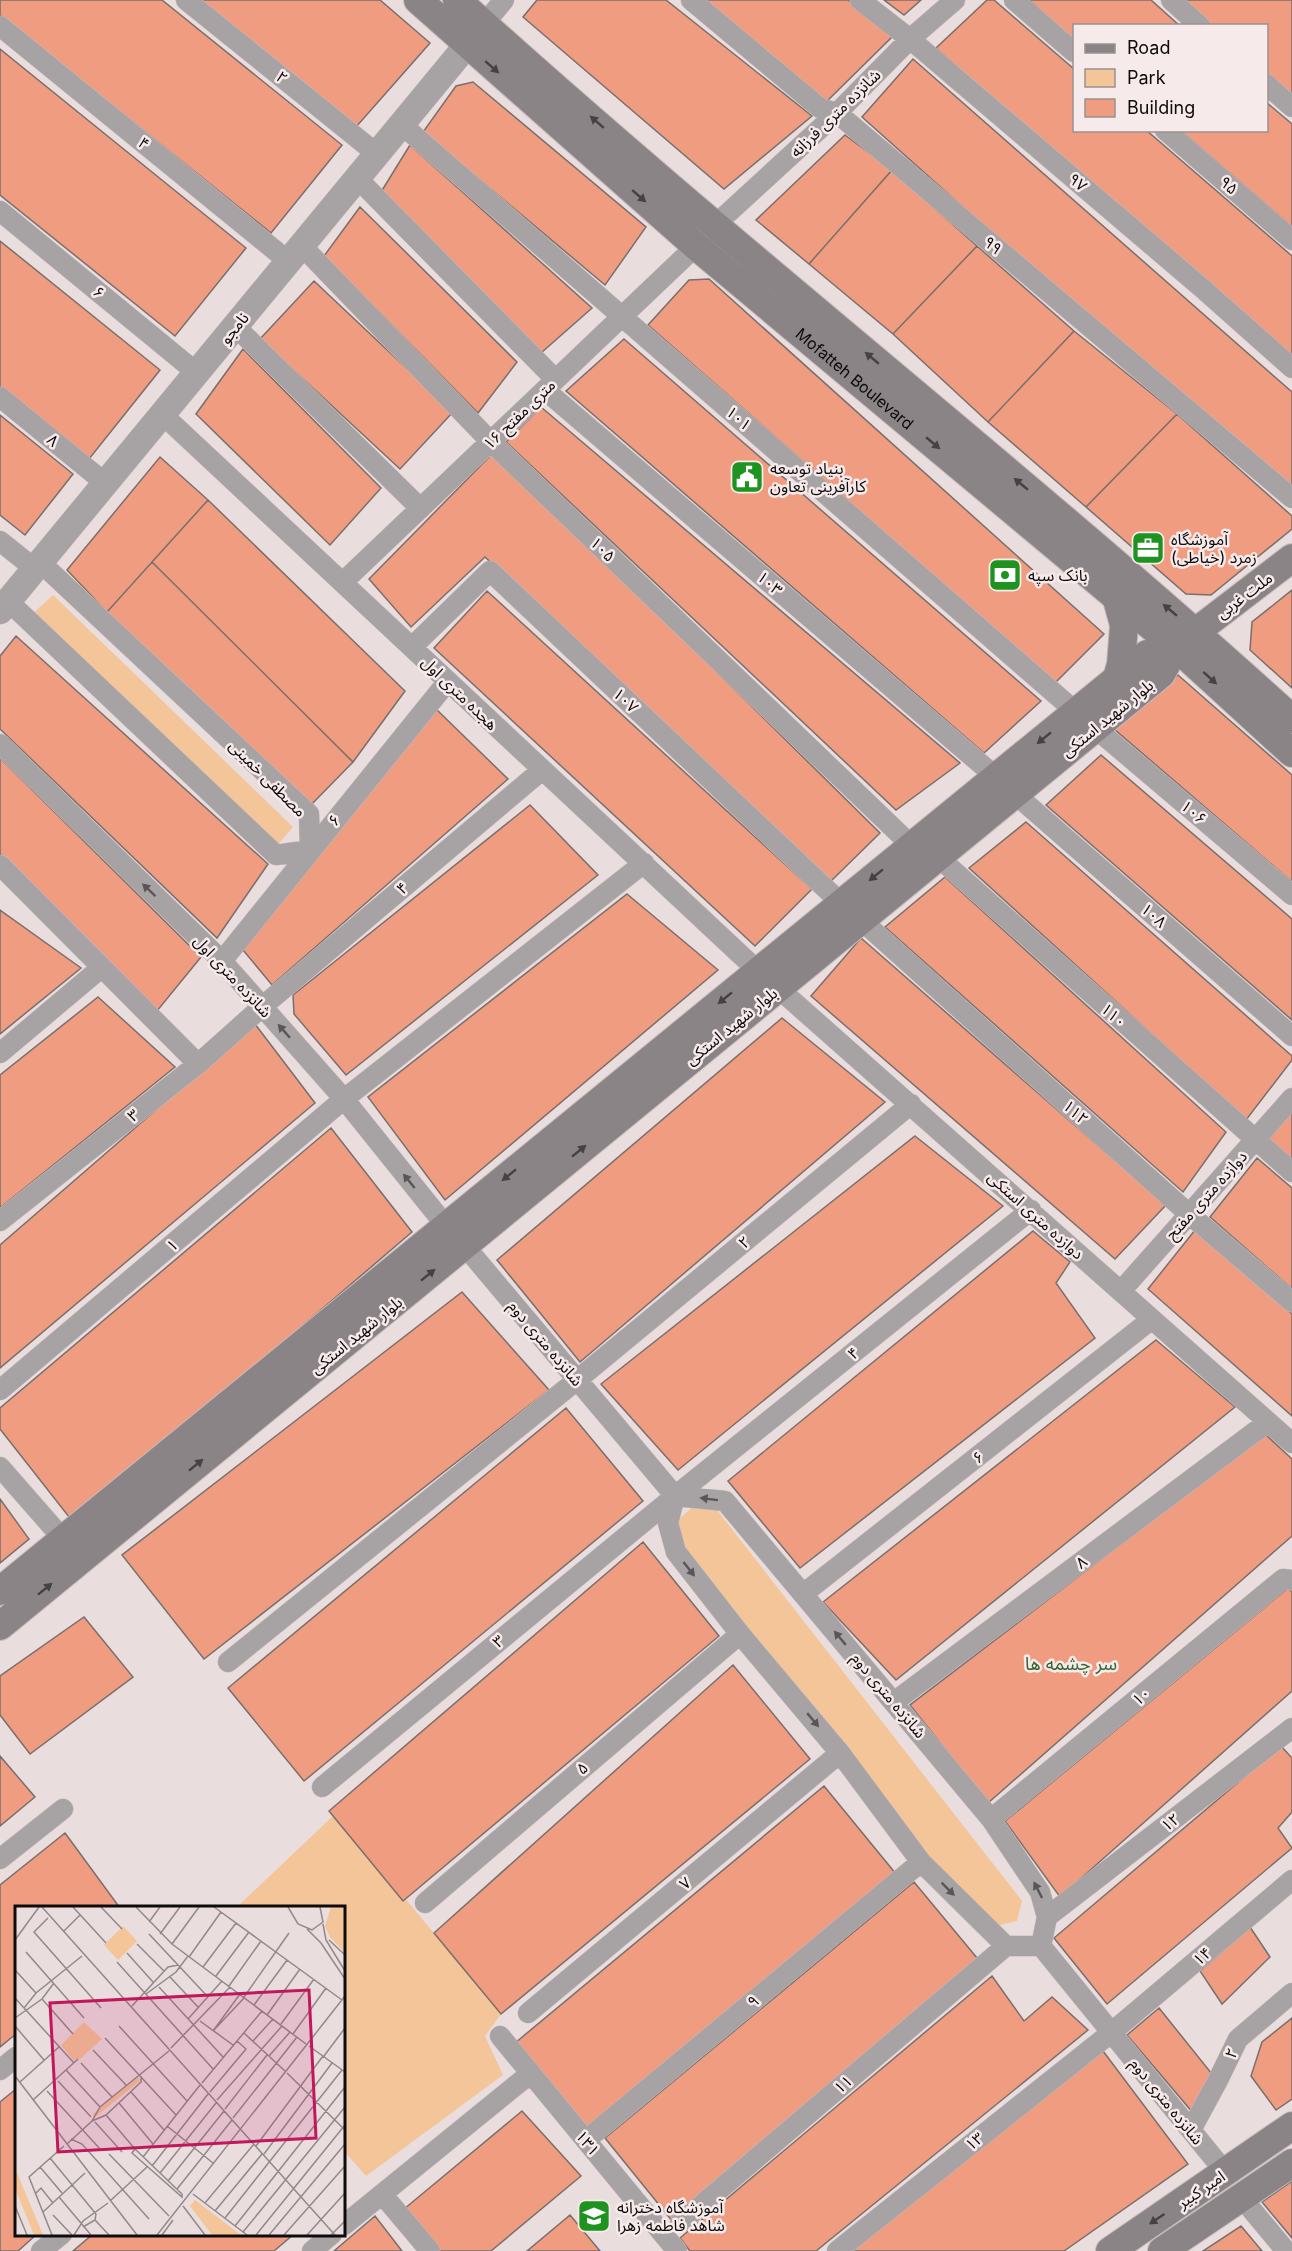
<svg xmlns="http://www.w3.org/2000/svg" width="1292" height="2251" viewBox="0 0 1292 2251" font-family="Inter,'Noto Sans Arabic',sans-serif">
	<rect width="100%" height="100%" fill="#e9ddde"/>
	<!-- green -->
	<path fill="#f4c598" d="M53,595L293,827L275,848L31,615Z
		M694,1506L717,1510L1022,1901L1017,1921L979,1930L671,1533L678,1520Z
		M335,1814L501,2014L485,2036L503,2075L366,2176L344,2151V1908H236Z"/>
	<!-- building -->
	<path fill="#ef9c81" stroke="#796f6c" stroke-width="1.5" d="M0,0H162L342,145L271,233L0,15Z
		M199,0H380L430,43L356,127Z
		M537,0H666L812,116L724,189L523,17Z
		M691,0H848L894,35L820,108Z
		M884,0H921L904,15Z
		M987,0H994L1074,69V130H1146L1292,256V365L936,48Z
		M1029,0H1151L1180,26H1074V40Z
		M1176,0H1292V98L1266,76V26H1206Z
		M0,49L246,248L175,336L0,195Z
		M913,59L1292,392V491L1235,450L862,117Z
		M473,82L646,227L605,285L423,132L456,86Z
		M1266,102L1292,124V227L1180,130H1266Z
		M845,135L892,170L809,264L756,220Z
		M410,145L592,308L541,353L381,192Z
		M892,170L977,246L893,334L809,264Z
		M360,207L517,362L478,413L324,256Z
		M0,241L160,370L89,459L0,387Z
		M977,246L1074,331L988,422L893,334Z
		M709,279L1104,634L1055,683L648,325L689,280Z
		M314,281L453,412L400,469L260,339Z
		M1074,331L1177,414L1086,507L988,422Z
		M624,339L1041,701L984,753L566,391Z
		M243,349L381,488L330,545L196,414Z
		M541,407L960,763L896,810L506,442Z
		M1177,414L1292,516V529L1211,595L1186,594L1086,507Z
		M0,415L73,474L25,535L0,515Z
		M494,452L880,833L829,883L485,557L411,627L369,579Z
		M160,457L208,500L107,612L67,570Z
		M208,500L405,691L353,762L152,562Z
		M152,562L353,762L311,805L107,612Z
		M1292,590V688L1250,650L1252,622Z
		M487,591L812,889L755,946L434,648Z
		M16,636L268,864L217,938L0,729V656Z
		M1178,675L1292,775V882L1114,729Z
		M436,709L508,779L272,985L243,950Z
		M1101,755L1292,919V1020L1046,805Z
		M0,758L201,957L157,1011L0,854Z
		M530,805L598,875L346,1075L294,1014L293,995Z
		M1026,822L1292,1056V1060L1246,1120L969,868Z
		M945,877L1226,1132L1183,1192L885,927Z
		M627,894L718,970L445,1200L368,1097Z
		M0,910L81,968L0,1034Z
		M861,938L1166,1205L1115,1259L811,996Z
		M98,997L175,1067L0,1208V1075Z
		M782,1018L885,1102L580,1362L497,1260Z
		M255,1024L315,1103L0,1368V1245Z
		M1292,1110V1161L1268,1140Z
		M331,1128L412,1232L73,1522L0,1429V1408Z
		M915,1136L1003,1206L678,1470L601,1384Z
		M1257,1158L1292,1188V1289L1210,1217Z
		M1195,1230L1292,1314V1416L1148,1289Z
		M1033,1231L1070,1262L1056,1283L1095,1338L800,1568L728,1481Z
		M462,1292L549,1390L204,1659L122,1555Z
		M1156,1340L1235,1407L896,1680L823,1602Z
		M566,1408L643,1501L304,1781L228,1688Z
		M1265,1434L1292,1459V1536L988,1803L910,1705Z
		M0,1499L29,1539L0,1563Z
		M643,1542L719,1636L403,1901L329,1811Z
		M1288,1588L1292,1592V1691L1060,1897L1005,1821Z
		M84,1617L133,1677L30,1754L0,1715V1676Z
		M733,1665L810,1759L501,2014L434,1933Z
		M1281,1746L1292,1758V1812L1278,1828L1292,1848L1107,2004L1054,1938Z
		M0,1756L35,1797L0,1826Z
		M824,1786L896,1874L588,2131L515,2043Z
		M65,1833L120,1908H16V2034L0,2047V1885Z
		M914,1882L987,1970L677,2227L605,2138Z
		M1250,1927L1270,1957L1222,2004L1200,1971Z
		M992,1976L1024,2021L1052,1997L1088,2030L816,2251H690L680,2238Z
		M1159,2008L1212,2074L1194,2114L1127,2035Z
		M1292,2018V2099L1276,2110L1251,2076L1262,2042Z
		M1103,2051L1188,2164L1064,2251H852Z
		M16,2089V2234H37L18,2251H0V2102Z
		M522,2111L581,2176L491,2251H437L404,2209Z
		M1292,2181V2238L1262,2202Z
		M570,2215L600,2251H527Z
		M375,2216L402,2251H334Z
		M1241,2226L1262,2251H1203Z
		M93,2234H294L274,2251H73Z"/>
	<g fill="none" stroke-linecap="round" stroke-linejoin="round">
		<!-- minor casing -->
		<g stroke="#c6bbbc" stroke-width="21">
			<path id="minor" d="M186,0L377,154
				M691,0L820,108L837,113L1292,498
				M860,0L910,39L1202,288L1292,368
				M1014,0L1074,52
				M1171,0L1200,26
				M484,24L504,0
				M0,26L288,261
				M1266,84L1292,107
				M401,124L1076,712
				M1165,130L1292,240
				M357,178L555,379
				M0,211L197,373
				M715,225L837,113L910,39L955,0
				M301,245L490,441L912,846
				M235,326L420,508
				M545,390L996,777
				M0,397L105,483
				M162,414L758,971
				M0,541L35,569
				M343,582L696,246
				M8,601L276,855L310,850L309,814L40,562
				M412,647L490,571L841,903
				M1095,728L1292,895
				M0,744L222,961L344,1099L446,1226
				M1015,794L1292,1036
				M938,857L1292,1172
				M0,865L198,1064
				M861,920L1189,1214L1292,1302
				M222,961L448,681
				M778,988L1292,1443
				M0,1053L101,968
				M0,1221L198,1064L263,1006L542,770
				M464,1245L675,1496L725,1501L991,1819L1040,1892L1047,1917L1041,1946
				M1121,1291L1292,1098
				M0,1390L344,1099L644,863
				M0,1467L63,1539
				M675,1496L668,1523L676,1552L740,1634L840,1753L921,1862L1006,1946H1041
				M803,1594L1152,1319
				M228,1662L577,1380L911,1104
				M894,1702L1268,1422
				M322,1787L675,1496L1031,1210
				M991,1819L1283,1579L1292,1580
				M0,1859L63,1809
				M425,1903L740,1634
				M1047,1917L1292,1728
				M1041,1946L1225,2172
				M528,2013L840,1753
				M500,2036L677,2251
				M0,2070L16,2057
				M1191,2130L1218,2080L1238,2039L1292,1993
				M586,2140L921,1862
				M382,2194L430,2251
				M1242,2198L1286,2251
				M680,2223L1006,1946
				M344,2225L531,2073
				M41,2251L62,2234
				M312,2251L332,2234
				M837,2251L1112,2032L1292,1880"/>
		</g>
		<!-- tertiary casing -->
		<g stroke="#c6bbbc" stroke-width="27">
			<path id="tertiary" d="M0,611L467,45"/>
		</g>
		<!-- secondary casing -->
		<g stroke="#c6bbbc" stroke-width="30">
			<g id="secondary">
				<path id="s1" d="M418,0L696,246L1176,647L1292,753"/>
				<path d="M457,0C729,247 1020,472 1292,719"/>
				<path d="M1116,596L1124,625L1121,664L1117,678"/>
				<path d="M0,1591L1147,654L1176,647"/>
				<path d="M0,1626L1161,674L1176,647L1292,558"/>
				<path d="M1110,2251L1292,2126"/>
				<path d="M1162,2251L1292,2163"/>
			</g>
		</g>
		<!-- minor -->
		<use href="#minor" stroke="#a7a2a4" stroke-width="20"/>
		<!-- tertiary -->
		<use href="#tertiary" stroke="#a7a2a4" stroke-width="26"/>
		<!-- secondary -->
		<use href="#secondary" stroke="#8a8487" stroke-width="28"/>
	</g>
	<!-- one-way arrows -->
	<defs><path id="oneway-solid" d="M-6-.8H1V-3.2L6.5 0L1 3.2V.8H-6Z" transform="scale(1.5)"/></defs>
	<g fill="#464143">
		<use href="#oneway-solid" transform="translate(492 67) rotate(41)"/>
		<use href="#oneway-solid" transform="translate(597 122) rotate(-139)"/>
		<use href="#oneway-solid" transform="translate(639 196) rotate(41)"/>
		<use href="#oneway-solid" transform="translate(872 358) rotate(-140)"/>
		<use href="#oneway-solid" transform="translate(933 443) rotate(40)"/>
		<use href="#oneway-solid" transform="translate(1021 484) rotate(-140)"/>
		<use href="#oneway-solid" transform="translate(1170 610) rotate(-140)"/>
		<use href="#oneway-solid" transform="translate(1210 678) rotate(42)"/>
		<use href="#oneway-solid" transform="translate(1044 738) rotate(141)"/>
		<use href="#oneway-solid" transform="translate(876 875) rotate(141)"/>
		<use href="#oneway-solid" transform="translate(725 998) rotate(141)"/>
		<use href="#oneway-solid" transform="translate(579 1151) rotate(-39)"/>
		<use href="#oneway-solid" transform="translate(509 1175) rotate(141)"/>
		<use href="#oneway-solid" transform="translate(428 1275) rotate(-39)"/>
		<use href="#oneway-solid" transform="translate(196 1465) rotate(-39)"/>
		<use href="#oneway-solid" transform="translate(45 1589) rotate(-39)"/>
		<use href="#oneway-solid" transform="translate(1157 2219) rotate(146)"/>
	</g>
	<g fill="#5a5658">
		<use href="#oneway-solid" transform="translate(149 890) rotate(-136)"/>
		<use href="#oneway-solid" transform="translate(284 1031) rotate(-131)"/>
		<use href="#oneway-solid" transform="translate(409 1181) rotate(-129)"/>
		<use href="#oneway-solid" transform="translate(709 1499) rotate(-173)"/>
		<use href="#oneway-solid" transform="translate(689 1569) rotate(52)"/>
		<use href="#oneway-solid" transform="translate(840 1638) rotate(-130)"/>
		<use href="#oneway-solid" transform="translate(813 1720) rotate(50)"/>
		<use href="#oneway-solid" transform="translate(948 1889) rotate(45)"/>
		<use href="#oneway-solid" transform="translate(1038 1890) rotate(-117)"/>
	</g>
	<!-- icons -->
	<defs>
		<g id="civic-square" transform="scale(1.725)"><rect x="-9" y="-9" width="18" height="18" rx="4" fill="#1f931f" stroke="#f7eaeb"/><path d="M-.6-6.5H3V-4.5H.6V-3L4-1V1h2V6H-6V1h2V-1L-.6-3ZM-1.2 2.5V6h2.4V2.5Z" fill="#fff"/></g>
		<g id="office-square" transform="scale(1.725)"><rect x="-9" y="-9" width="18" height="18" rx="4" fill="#1f931f" stroke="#f7eaeb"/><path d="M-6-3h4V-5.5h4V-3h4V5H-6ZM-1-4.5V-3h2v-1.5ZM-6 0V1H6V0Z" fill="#fff"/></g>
		<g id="bank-square" transform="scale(1.725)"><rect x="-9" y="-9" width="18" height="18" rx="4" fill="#1f931f" stroke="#f7eaeb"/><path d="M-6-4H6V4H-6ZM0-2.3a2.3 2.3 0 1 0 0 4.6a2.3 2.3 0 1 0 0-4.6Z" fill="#fff"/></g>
		<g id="school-square" transform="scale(1.725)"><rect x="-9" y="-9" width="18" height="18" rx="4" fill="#1f931f" stroke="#f7eaeb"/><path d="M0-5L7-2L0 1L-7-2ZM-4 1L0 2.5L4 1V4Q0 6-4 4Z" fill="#fff"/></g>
	</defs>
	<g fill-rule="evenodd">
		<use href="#civic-square" x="747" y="477"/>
		<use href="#office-square" x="1148" y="548"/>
		<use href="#bank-square" x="1005" y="575"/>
		<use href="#school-square" x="594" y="2216"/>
	</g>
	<g text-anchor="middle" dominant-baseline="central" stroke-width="5" stroke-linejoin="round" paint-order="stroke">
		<!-- street labels -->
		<g font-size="16" fill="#0e0b0b" stroke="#f7eaeb">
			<text transform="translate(282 77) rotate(39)">۲</text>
			<text transform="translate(835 113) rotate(-44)">شانزده متری فرزانه</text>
			<text transform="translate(144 143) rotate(39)">۴</text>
			<text transform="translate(1078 182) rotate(40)">۹۷</text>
			<text transform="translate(1229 185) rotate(41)">۹۵</text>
			<text transform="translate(993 245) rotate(40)">۹۹</text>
			<text transform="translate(99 292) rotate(39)">۶</text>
			<text transform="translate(234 328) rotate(-51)">نامجو</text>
			<text stroke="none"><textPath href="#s1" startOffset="578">Mofatteh Boulevard</textPath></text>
			<text transform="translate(519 414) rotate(-44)">۱۶ متری مفتح</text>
			<text transform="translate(739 418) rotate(41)">۱۰۱</text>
			<text transform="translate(53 440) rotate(39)">۸</text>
			<text transform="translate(603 549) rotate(44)">۱۰۵</text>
			<text transform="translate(770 583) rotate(41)">۱۰۳</text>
			<text transform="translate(1244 595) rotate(-37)">ملت غربی</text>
			<text transform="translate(460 693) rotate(44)">هجده متری اول</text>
			<text transform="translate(626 700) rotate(43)">۱۰۷</text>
			<text transform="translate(1107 718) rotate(-39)">بلوار شهید استکی</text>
			<text transform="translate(268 778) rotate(45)">مصطفی خمینی</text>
			<text transform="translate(1194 812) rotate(40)">۱۰۶</text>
			<text transform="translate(334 820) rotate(-51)">۶</text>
			<text transform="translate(402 888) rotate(-40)">۴</text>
			<text transform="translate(1154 915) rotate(41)">۱۰۸</text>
			<text transform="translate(233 976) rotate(47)">شانزده متری اول</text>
			<text transform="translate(1114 1015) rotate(42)">۱۱۰</text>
			<text transform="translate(731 1026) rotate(-39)">بلوار شهید استکی</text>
			<text transform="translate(1076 1112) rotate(42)">۱۱۲</text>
			<text transform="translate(133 1115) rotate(-38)">۳</text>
			<text transform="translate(1206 1195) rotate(-48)">دوازده متری مفتح</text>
			<text transform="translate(1036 1215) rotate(42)">دوازده متری استکی</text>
			<text transform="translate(744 1242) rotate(-40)">۲</text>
			<text transform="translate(172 1245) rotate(-40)">۱</text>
			<text transform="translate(356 1335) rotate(-39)">بلوار شهید استکی</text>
			<text transform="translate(546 1343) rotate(50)">شانزده متری دوم</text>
			<text transform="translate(853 1353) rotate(-39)">۴</text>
			<text transform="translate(978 1457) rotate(-38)">۶</text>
			<text transform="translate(1081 1562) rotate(-37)">۸</text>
			<text transform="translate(498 1641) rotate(-39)">۳</text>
			<text transform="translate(889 1695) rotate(50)">شانزده متری دوم</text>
			<text transform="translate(1141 1696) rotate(-39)">۱۰</text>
			<text transform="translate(582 1768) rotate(-40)">۵</text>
			<text transform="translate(1170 1822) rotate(-38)">۱۲</text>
			<text transform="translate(685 1883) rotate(-40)">۷</text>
			<text transform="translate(1202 1956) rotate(-40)">۱۴</text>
			<text transform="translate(753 2001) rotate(-40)">۹</text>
			<text transform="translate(1231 2053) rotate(-65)">۲</text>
			<text transform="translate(843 2084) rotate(-40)">۱۱</text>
			<text transform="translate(1167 2101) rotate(51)">شانزده متری دوم</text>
			<text transform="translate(974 2141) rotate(-39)">۱۳</text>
			<text transform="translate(588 2143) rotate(51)">۱۳۱</text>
			<text transform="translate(1201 2189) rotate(-34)">امیر کبیر</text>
		</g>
		<!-- poi labels -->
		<g font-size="16" fill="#0e0b0b" stroke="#f7eaeb" text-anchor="start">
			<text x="770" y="468">بنیاد توسعه<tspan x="770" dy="18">کارآفرینی تعاون</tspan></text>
			<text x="1171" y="539">آموزشگاه<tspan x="1171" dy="18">زمرد (خیاطی)</tspan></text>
			<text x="1028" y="575">بانک سپه</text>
			<text x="617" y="2207">آموزشگاه دخترانه<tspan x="617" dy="18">شاهد فاطمه زهرا</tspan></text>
		</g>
		<!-- neighbourhood labels -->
		<g font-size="18" fill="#31642e" stroke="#f7eaeb">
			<text x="1071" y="1663">سر چشمه ها</text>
		</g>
	</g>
	<!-- overview -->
	<g transform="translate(15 1906)">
		<rect width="330" height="330" fill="#e9ddde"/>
		<path d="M316,1H330V47L315,31L310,20ZM108,20L122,35L103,54L89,39ZM69,116L87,133L65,153L58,154L46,139ZM123,171L125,175L79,212L78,208ZM0,262L28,329H19L0,282ZM180,294L226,329H197L175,300Z" fill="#f4c598"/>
		<path fill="none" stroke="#91898a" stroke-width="1.5" d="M27,1L320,329M58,1L91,37M86,1L107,23M121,1L157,38L291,138M199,1L327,94M273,1L283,18L297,24L308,16L305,1M33,12L19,26L86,102M134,16L145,1M308,18L311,34L330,65M292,23L306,37L330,73M49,25L65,9M134,28L193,91M145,28L165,1M0,34L24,1M314,34L330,49M122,38L149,65M157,38L184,1M11,46L69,112M112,47L138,76M174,51L206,6M102,56L198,163M188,61L221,17M0,64L21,87M201,70L234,26M155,71L183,101M214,80L246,35M144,81L208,151M131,88L161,66L173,50M229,91L274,27M0,92L59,157M27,93L58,128M239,99L272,54M117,100L153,61L163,59M9,102L21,87L67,50M252,109L285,63M0,112L27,93L39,77M173,113L207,75M185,115L218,139M266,118L299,73M0,120L29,154M104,120L172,195M198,125L229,92M198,125L225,88M229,127L270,165M278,128L311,82M90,132L161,209M238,135L258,113M294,140L330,166M156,142L215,81M78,144L111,179M254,150L275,126M309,150L330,122M66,157L97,191M51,164L85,201M272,167L330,224M0,170L122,329M43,175L76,211M5,176L44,141M187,177L247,105M32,185L86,244M116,186L149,224M195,186L231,143L222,135M18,194L63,153M202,194L267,120M104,197L138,238M210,203L252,149M91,209L120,243M218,212L282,131M77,215L91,209L126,176V170M80,216L107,246M152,220L198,257M56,233L67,238L134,313M52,238L77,215L85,201L154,145M241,240L308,150M120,243L167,288V291L117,247ZM94,248L154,310M249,248L317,157M128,251L185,179M35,252L81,308M137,260L193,188M25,261L47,287M145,267L201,197M153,275L209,205M162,283L217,214M21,287L26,282L38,297M178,288L232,329M44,291L76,329M95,295L132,261M190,297L239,238M0,300L12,329M168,300L190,329M200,305L247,248M28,306L70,267M38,309L57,329M210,312L327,164M80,314L94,329M220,320L330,181M68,321L80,314L81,308M228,326L330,201M37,329L14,271L49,240M59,329L68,315L93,297M142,329L330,90M147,329L158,314M241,329L330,219M254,329L330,238M269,329L330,260M292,329L330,287M316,329L330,315"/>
		<path fill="#c2185b" fill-opacity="0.15" stroke="#c2185b" stroke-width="3" d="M294,84L301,232L43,246L35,97Z"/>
		<rect width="330" height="330" fill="none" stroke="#0e0b0b" stroke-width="3"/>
	</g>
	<!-- legend -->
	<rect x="1073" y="24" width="195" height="108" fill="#f7eaeb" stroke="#9a9191" stroke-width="1.5"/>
	<rect x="1085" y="44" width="30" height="9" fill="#8a8487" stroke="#9a9191" stroke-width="1.5"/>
	<text x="1127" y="54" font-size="18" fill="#0e0b0b">Road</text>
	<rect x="1085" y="69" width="30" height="18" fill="#f4c598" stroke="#9a9191" stroke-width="1.5"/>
	<text x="1127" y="84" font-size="18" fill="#0e0b0b">Park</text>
	<rect x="1085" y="99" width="30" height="18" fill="#ef9c81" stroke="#9a9191" stroke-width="1.5"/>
	<text x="1127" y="114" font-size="18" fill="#0e0b0b">Building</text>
</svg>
